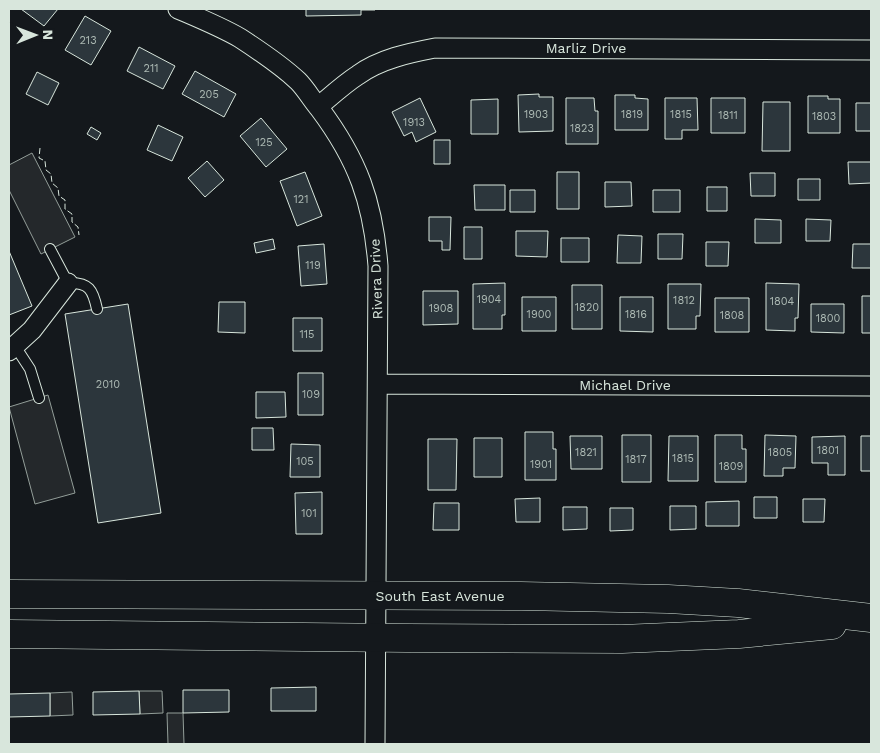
<svg xmlns="http://www.w3.org/2000/svg" width="880" height="753" viewBox="0 0 880 753" font-family="'Work Sans',sans-serif">
	<rect width="100%" height="100%" fill="#14181c"/>
	<!-- parking -->
	<path fill="#24282b" stroke="#939e99" d="M32,153L75,237L41,254L9,190V165Z
		M48,395L75,493L35,504L9,407Z
		M139,691H162L163,713L140,714Z
		M72,692L73,715L50,716V693Z
		M167,713H183L184,744H168Z"/>
	<!-- building -->
	<path fill="#2c363c" stroke="#d8e6dc" d="M21,9H58L44,26Z
		M306,9H375V10H361V15L306,16Z
		M85,16L111,31L91,65L65,50Z
		M139,47L175,66L163,89L127,71Z
		M195,71L236,94L224,117L182,94Z
		M37,72L59,83L48,105L26,94Z
		M539,94V97H553V131L519,132L518,95Z
		M615,95H635V98L648,99V130H615Z
		M808,96H828V99H840V133H808Z
		M420,98L436,132L416,142L412,132L404,136L392,112Z
		M566,98H594L595,111H598V144H566Z
		M665,98H697L698,130H682V139H665Z
		M711,98H745V133H711Z
		M498,99V134H471V100Z
		M763,102H790V151H762Z
		M856,103H871V131H856Z
		M261,118L287,149L266,167L240,136Z
		M158,125L183,137L172,161L147,150Z
		M91,127L101,133L97,140L87,134Z
		M434,140H450V164H434Z
		M207,161L224,180L205,197L188,178Z
		M848,162H871V183L849,184Z
		M305,172L322,216L297,226L280,181Z
		M557,172H579V209H557Z
		M750,173H775V196H751Z
		M798,179H820V200H798Z
		M605,182H631L632,206L605,207Z
		M474,185H505V210H475Z
		M707,187H727V211H707Z
		M510,190H535V212H510Z
		M653,190H680V212H653Z
		M429,217H451L450,250H442V241H429Z
		M755,219L781,220V243H755Z
		M806,219L831,220L830,241H806Z
		M464,227H482V259H464Z
		M516,231H548L547,257L516,256Z
		M658,234H683L682,259H658Z
		M618,235L642,236L641,263H617Z
		M561,238H589V262H561Z
		M273,239L275,249L256,253L254,243Z
		M706,242H729L728,266H706Z
		M324,244L327,284L301,286L298,246Z
		M853,244H871V268H852Z
		M9,251L32,306L9,315Z
		M505,283V315H502V329H473V284Z
		M766,283L799,284L798,318H795V331L766,330Z
		M668,284H701L700,316H696V329H668Z
		M572,285H602V329H572Z
		M423,291H458V324L423,325Z
		M862,296H871V333H862Z
		M522,297H556V331H522Z
		M620,297H653V332L620,331Z
		M715,298H749V332H715Z
		M219,302H245V333L218,332Z
		M128,304L161,513L98,523L65,314Z
		M811,304H844V333L811,332Z
		M293,318H322V351H293Z
		M298,373H323V415H298Z
		M256,392H285L286,417L256,418Z
		M252,428H273L274,450H252Z
		M525,432H553V449H556V480H525Z
		M622,435H651V482H622Z
		M715,435H742V449H746V482H715Z
		M765,435L796,436L795,468H783V476H764Z
		M570,436H602V469H571Z
		M669,436H698V481H668Z
		M845,436V475H828V463H812V437Z
		M861,436H871V471H861Z
		M474,438H502V477H474Z
		M428,439H457L456,490H428Z
		M291,444L320,445V477H290Z
		M322,492V534H296L295,493Z
		M754,497H777V518H754Z
		M540,498V522H516L515,499Z
		M803,499H825L824,522H803Z
		M739,501V526H706V502Z
		M434,503H459V530H433Z
		M670,506H696V529L670,530Z
		M563,507H587V529L563,530Z
		M610,508H633V530L610,531Z
		M316,687V711H271V688Z
		M183,690H229V712L183,713Z
		M139,691L140,714L93,715V692Z
		M50,693V716L9,717V694Z"/>
	<g fill="none" stroke-linecap="round" stroke-linejoin="round">
		<!-- service casing -->
		<g stroke="#d8e6dc" stroke-width="12">
			<path id="service" d="M50,249L68,283C89,282 93,290 97,309
				M15,346L30,369L39,398"/>
		</g>
		<!-- minor casing -->
		<g stroke="#d8e6dc" stroke-width="21">
			<path id="minor" d="M178,9C199,18 221,27 240,38C260,51 281,65 298,81C306,89 312,100 319,108C358,160 373,202 378,266L375,744
				M318,107C331,96 344,84 358,75C380,59 409,53 435,48L871,50
				M9,351L32,330L68,283
				M378,384L871,386"/>
		</g>
		<!-- secondary casing -->
		<g stroke="#d8e6dc" stroke-width="29">
			<path id="secondary" d="M9,594L521,596L668,599L738,603L871,618
				M9,634L406,638L622,639L739,634L832,625"/>
		</g>
		<!-- service -->
		<use href="#service" stroke="#14181c" stroke-width="10"/>
		<!-- minor -->
		<use href="#minor" stroke="#14181c" stroke-width="19"/>
		<!-- secondary -->
		<use href="#secondary" stroke="#14181c" stroke-width="28"/>
		<!-- fence -->
		<path stroke="#d8e6dc" stroke-width="1" stroke-dasharray="6 2.5" stroke-linecap="butt" d="M40,148L39,158L45,161L46,170L51,174L52,183L58,188L59,196L65,200V209L72,214V222L78,227L79,235"/>
	</g>
	<g text-anchor="middle" dominant-baseline="central" stroke-width="4" stroke-linejoin="round" paint-order="stroke">
		<!-- number labels -->
		<g font-size="11" fill="#adbab4">
			<text x="88" y="40">213</text>
			<text x="151" y="68">211</text>
			<text x="209" y="94">205</text>
			<text x="536" y="114">1903</text>
			<text x="632" y="114">1819</text>
			<text x="681" y="114">1815</text>
			<text x="728" y="115">1811</text>
			<text x="824" y="116">1803</text>
			<text x="414" y="122">1913</text>
			<text x="582" y="128">1823</text>
			<text x="264" y="142">125</text>
			<text x="301" y="199">121</text>
			<text x="313" y="265">119</text>
			<text x="489" y="299">1904</text>
			<text x="684" y="300">1812</text>
			<text x="782" y="301">1804</text>
			<text x="587" y="307">1820</text>
			<text x="441" y="308">1908</text>
			<text x="539" y="314">1900</text>
			<text x="636" y="314">1816</text>
			<text x="732" y="315">1808</text>
			<text x="828" y="318">1800</text>
			<text x="307" y="334">115</text>
			<text x="108" y="384">2010</text>
			<text x="311" y="394">109</text>
			<text x="828" y="450">1801</text>
			<text x="586" y="452">1821</text>
			<text x="780" y="452">1805</text>
			<text x="683" y="458">1815</text>
			<text x="636" y="459">1817</text>
			<text x="305" y="461">105</text>
			<text x="541" y="464">1901</text>
			<text x="731" y="466">1809</text>
			<text x="309" y="513">101</text>
		</g>
		<!-- street labels -->
		<g font-size="14" fill="#d8e6dc" stroke="#14181c">
			<text x="586" y="48">Marliz Drive</text>
			<text transform="translate(376 279) rotate(-92)">Rivera Drive</text>
			<text x="625" y="385">Michael Drive</text>
			<text x="440" y="596">South East Avenue</text>
		</g>
	</g>
	<!-- border -->
	<rect width="880" height="753" fill="none" stroke="#d8e6dc" stroke-width="20"/>
	<!-- north arrow -->
	<g transform="translate(35 35) rotate(89)" stroke="#14181c" stroke-width="4" paint-order="stroke">
	<path d="M0-4L9 19L0 12L-9 19Z" fill="#d8e6dc"/>
	<text y="-8" font-size="14" font-weight="bold" text-anchor="middle" fill="#d8e6dc">N</text>
	</g>
</svg>
